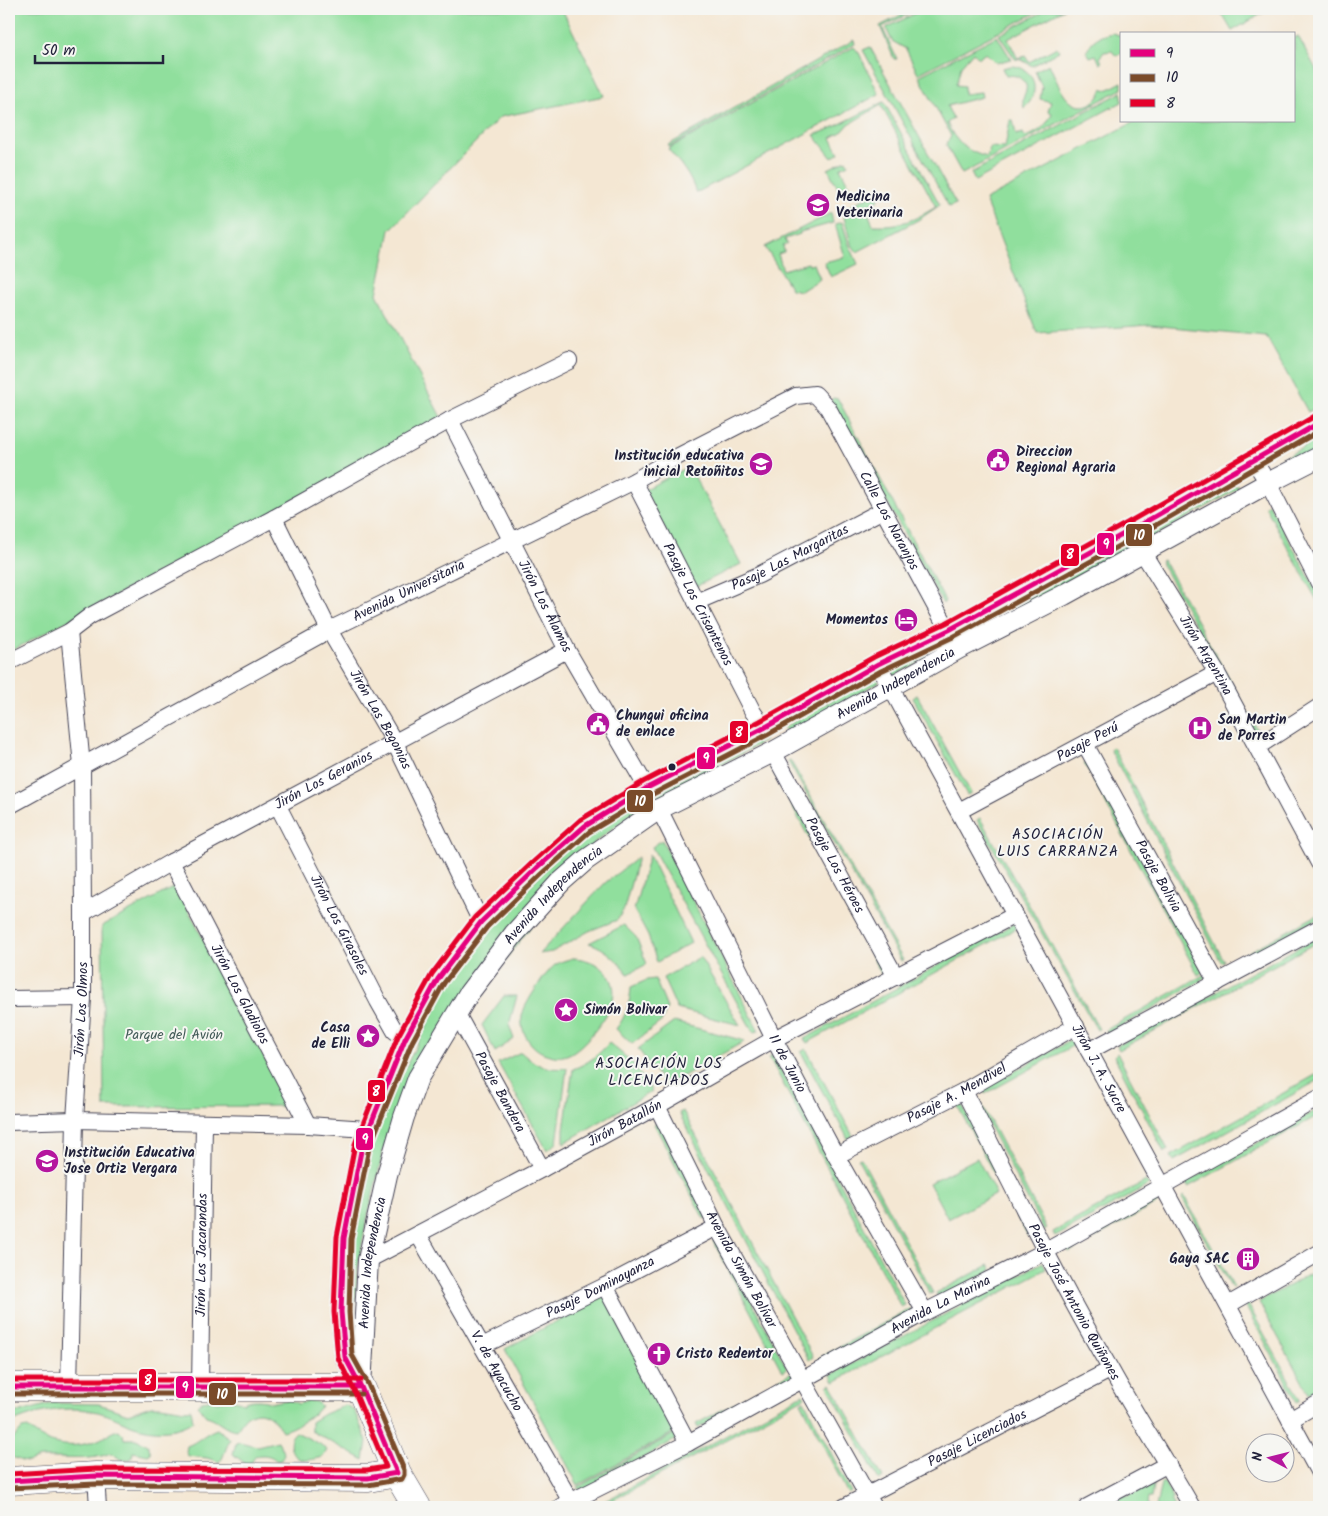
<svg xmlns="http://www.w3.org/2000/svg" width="1328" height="1516" viewBox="0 0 1328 1516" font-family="Kalam,sans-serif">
	<rect width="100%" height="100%" fill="#f6f6f2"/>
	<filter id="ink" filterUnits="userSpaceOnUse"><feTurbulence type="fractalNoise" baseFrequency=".02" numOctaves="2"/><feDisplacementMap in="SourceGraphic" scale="10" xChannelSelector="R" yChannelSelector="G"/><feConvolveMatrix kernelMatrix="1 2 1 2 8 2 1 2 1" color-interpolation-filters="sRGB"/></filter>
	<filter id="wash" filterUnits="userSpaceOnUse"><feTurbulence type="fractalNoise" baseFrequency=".0096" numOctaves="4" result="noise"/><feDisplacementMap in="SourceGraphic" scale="20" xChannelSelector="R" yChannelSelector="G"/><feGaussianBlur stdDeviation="1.12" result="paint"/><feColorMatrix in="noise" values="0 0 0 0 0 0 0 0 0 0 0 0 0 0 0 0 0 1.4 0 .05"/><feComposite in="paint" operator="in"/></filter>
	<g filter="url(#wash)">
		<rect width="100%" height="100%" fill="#f4e7d3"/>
		<!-- green -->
		<path fill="#90df9d" stroke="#59806c" d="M9,9H562L604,96L500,117L390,230L377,294L443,421L9,652Z
			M912,9H919L882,27L897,59H894L880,26Z
			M924,9H1043L918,74L906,49L892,41L886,28Z
			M1048,9H1064L1008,39L1018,59L1025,56L1029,62L1057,47L1059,51L1032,66L1022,60L1015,59L999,35Z
			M1219,9H1270L1232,31Z
			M1113,33L1122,36V53L1116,56L1112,51L1104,52L1100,57L1102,63L1100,64L1096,55L1090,57L1087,52C1091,39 1100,35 1113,33Z
			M997,36L1011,59L996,63L986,53L978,58L973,52L961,66L956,85L964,86V94L981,92L982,97L947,106L953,119L947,123C955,142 967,152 987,157L990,147L1005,148L1010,120H1013L1016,135L1023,133L1024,137C1037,134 1047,126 1052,113L1048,111L1051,102L1040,99L1042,87L1035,71L1049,64C1057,79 1065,112 1088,105C1096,102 1100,96 1103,88L1105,91L1122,82V89L962,174L946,145L951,136L919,76Z
			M1298,36L1319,75V406L1308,412L1266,336L1150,325L1037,333L985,200L1136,121H1294V38Z
			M854,40L855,44L669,147L668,145Z
			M854,47L859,53L879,94L870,99L696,193C691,176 680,163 668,149Z
			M870,47L956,204L949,207L863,50Z
			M1011,66C1035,66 1042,94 1024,108C1024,105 1022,102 1023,99C1025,91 1030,87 1022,80C1017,75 1013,75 1006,76L1002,68Z
			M1122,92V102L975,181L971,173Z
			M884,102L940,205L918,220L857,252L851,244L842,210L877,192L879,200L866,207L873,225C902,226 912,221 936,207L881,105L849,124L843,131L831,138L839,153L832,158L814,135L828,130Z
			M846,160L848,164L840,168L851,189L841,194L828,169Z
			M831,213L833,223L800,232V234L785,239L787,244L783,245L784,252L778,254L783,270L808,263L809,265L814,264L820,279L801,291L791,289L765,247Z
			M842,222L849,244L858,264L831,277L824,262L845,257L835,224Z
			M833,398L838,399L945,601L943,604L831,400Z
			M1319,439V450L1274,475L1267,470L1270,465Z
			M689,466L741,564L695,587L644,490Z
			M1232,485L1238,486L1239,488L1150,539L1148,537L1147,532L1149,529Z
			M1269,504L1319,595V604L1265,506Z
			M1123,545L1127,548V551L965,637L961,633Z
			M1163,560L1259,733L1256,735L1160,561Z
			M948,636L953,643L893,676L888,669Z
			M874,676L877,677L879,682L790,732L785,730L784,727Z
			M917,695L971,793L967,795L913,698Z
			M765,736L764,741L661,797L656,795L655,792Z
			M1113,747L1224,961L1221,962L1110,749Z
			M790,760L903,960L901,961L788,761Z
			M1089,761L1203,972L1198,975L1084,763Z
			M776,764L887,972L882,975L771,767Z
			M647,799L644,805L595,842L404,1093L387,1135L365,1228L357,1272L353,1330L351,1333L347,1284L353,1237L375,1133L393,1091L445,990L498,920L555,858L599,821Z
			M980,818L1099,1029L1097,1030L977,820Z
			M662,840L759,1031L753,1032L652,847Z
			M649,855L691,943L657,962L648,936L634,910Z
			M638,857L624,909L617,920L589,931L552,952L539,954L605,883Z
			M176,886L289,1106L104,1107L102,926Z
			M1319,914V918L1230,966L1228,963Z
			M1015,923L1017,928L807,1043L804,1039Z
			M624,925L636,937L647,964L628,974C617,960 606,948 589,943Z
			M1319,936V941L1119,1050L1117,1046Z
			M700,957L740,1025L677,1009L663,978Z
			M573,958C599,959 622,978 611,1006C605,1020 583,1048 569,1054C563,1057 556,1057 550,1055C532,1052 517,1030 523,1012C527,1000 546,972 555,965C561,961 567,960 573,958Z
			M1205,974L1207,977L1108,1034L1106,1030Z
			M655,979L667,1008L662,1021L632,1044L616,1029C626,1016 630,1004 631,987L647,980Z
			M504,996H517L509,1025L514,1039L495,1052L482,1025Z
			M674,1022L745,1041L666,1086L638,1049Z
			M1073,1039L1076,1044L985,1094L983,1089Z
			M609,1043L631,1061L652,1091L564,1143V1129L573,1069C589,1063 598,1055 609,1043Z
			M806,1049L853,1136L848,1139L801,1052Z
			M521,1052C535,1066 548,1070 567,1068L557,1143L547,1150L498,1063Z
			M1117,1053L1168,1150L1164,1152L1114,1056Z
			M773,1055L905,1305L901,1307L769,1057Z
			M1319,1073V1080L1174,1161L1171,1156Z
			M977,1096L1047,1229L1044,1231L974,1097Z
			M961,1103L1032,1235L1028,1237L957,1105Z
			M1319,1109V1115L1188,1187L1185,1183Z
			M683,1111L813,1357L809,1360L679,1113Z
			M658,1122L709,1216L704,1219L654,1124Z
			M861,1158L933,1293L930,1294L858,1159Z
			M977,1158L996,1194L948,1219L929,1183Z
			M1146,1181L1149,1185L1055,1237L1053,1232Z
			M1184,1196L1234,1287L1232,1288L1182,1198Z
			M1156,1199L1158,1203L1069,1252L1067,1248Z
			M718,1238L787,1368L782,1371L713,1241Z
			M1043,1262L1046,1269L834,1382L831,1375Z
			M989,1265L992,1270L939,1299L936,1293Z
			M1319,1269V1388L1309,1394L1259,1302Z
			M607,1294L680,1429L578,1485L505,1349Z
			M1248,1304L1300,1400L1297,1402L1245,1305Z
			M910,1309L914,1315L822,1364L819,1358Z
			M792,1372L794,1376L698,1428L696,1424Z
			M831,1384L883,1478L879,1480L828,1386Z
			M803,1394L805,1397L600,1507H594Z
			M209,1400H213L217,1402C226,1399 234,1399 243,1403C250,1399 264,1399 271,1403C279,1401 291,1398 298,1404C306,1402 315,1398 321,1406C315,1415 293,1429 282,1431C275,1420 264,1406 249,1415C243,1418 240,1426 236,1430C225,1429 217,1418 206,1416L197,1405L202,1401Z
			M804,1400L851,1492L848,1494L801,1402Z
			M53,1403L99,1404L128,1414L151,1406H161L185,1410L191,1409L193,1421C175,1433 153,1432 134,1426C122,1422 111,1415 98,1412C68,1405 36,1411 9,1424V1412H21Z
			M346,1405L354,1410L367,1441L364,1460L311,1431V1422L324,1414Z
			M28,1428C47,1446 73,1450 98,1440C106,1437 111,1431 119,1430L123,1434L124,1439H136L148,1445L151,1453L148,1455L133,1452L132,1458C122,1464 119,1457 111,1453C89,1462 65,1457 42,1458C36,1458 32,1462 27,1462C20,1462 16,1457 9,1457V1438H14L22,1429Z
			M217,1429L230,1439L222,1459L219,1462L207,1458L188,1456L186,1452L187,1446C198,1442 205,1433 217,1429Z
			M681,1430L684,1435L581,1492L578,1487Z
			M296,1432L320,1444L327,1450L323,1457C317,1458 309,1461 303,1460C291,1458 285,1440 296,1432Z
			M278,1441C282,1450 287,1451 281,1460L277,1461C271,1455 264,1454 255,1456L251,1464L247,1465L233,1454L236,1443L239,1442L257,1446Z
			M1154,1481L1151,1498H1148L1147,1504L1149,1505L1148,1507H1121L1117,1500L1126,1494L1128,1496L1135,1492L1134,1490L1147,1482Z
			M1164,1482L1173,1499L1171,1501L1174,1507H1156L1161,1483Z"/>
	</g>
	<g filter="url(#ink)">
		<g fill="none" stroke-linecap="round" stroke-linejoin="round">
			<!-- minor casing -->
			<g stroke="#424052" stroke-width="18">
				<g id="minor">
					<path id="s1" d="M450,420L567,650L647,788"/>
					<path d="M1253,459L1268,483L1319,583"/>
					<path id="s2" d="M634,481L753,712L764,728"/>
					<path id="s3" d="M274,518L329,630L395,743L481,922"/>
					<path id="s4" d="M1131,530L1143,553L1217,673L1319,863"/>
					<path id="s5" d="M696,602L759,575L883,510"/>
					<path d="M9,662L69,632L90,616L274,518L450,420L569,361"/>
					<path id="s6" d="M878,664L1319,1473"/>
					<path id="s7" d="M1085,744L1217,983"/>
					<path d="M1257,747L1319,707"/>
					<path id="s8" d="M773,752L896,977"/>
					<path id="s9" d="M9,806L329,630L634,481L665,463L796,396L815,394L828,408L941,617L960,648"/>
					<path id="s10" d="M278,806L378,1001L395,1031L405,1039"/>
					<path id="s11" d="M659,809L774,1039L836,1156L925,1312"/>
					<path id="s12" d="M959,811L1217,673"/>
					<path id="s13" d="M171,862L308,1125"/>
					<path id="s14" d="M83,913L171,862L567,650"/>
					<path d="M9,999L83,998"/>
					<path id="s15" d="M457,1014L542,1169"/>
					<path d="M1089,1051L1319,928"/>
					<path id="s16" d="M964,1091C1012,1185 1058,1280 1111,1370C1137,1417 1166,1461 1192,1507"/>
					<path id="s17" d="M657,1106L717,1227L874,1507"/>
					<path d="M9,1122L75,1120L308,1125L367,1129"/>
					<path id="s18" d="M836,1156L964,1091L1076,1026"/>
					<path id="s19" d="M418,1234L574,1507"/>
					<path id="s20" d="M368,1260L542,1169L657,1106L774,1039L1015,915"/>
					<path d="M605,1286L688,1443"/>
					<path d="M1228,1305L1319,1253"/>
					<path id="s21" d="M482,1346L605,1286L717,1227"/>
					<path id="s22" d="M69,1387L75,1120L83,998V913L82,766L69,632"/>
					<path id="s23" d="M200,1387L204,1123"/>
					<path d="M1290,1420L1319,1403"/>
					<path d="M96,1476L98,1507"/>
					<path id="s24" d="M560,1507L688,1443L925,1312L1046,1251L1319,1098"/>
					<path id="s25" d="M844,1507L1110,1370"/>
					<path d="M1087,1507L1168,1464"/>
				</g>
			</g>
			<!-- tertiary casing -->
			<g stroke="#424052" stroke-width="22">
				<g id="tertiary">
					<path d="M361,1387L345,1357L341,1312L344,1238L362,1146L405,1039L438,979L481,922L537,868L585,826L647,788L764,728L878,664L949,630L1131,530L1319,423"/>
					<path id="s26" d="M361,1387L368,1260L387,1175L404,1117L418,1078L469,993L514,934L561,882L586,860L659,809L773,752L960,648L1064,595L1268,483L1319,457"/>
				</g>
			</g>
			<!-- trunk casing -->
			<g stroke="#424052" stroke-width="29">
				<path id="trunk" d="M9,1387H361L397,1473L417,1507
					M9,1481L96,1476L368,1478L397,1473"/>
			</g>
			<!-- minor -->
			<use href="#minor" stroke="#fff" stroke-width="16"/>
			<!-- tertiary -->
			<use href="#tertiary" stroke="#fff" stroke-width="20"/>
			<!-- trunk -->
			<use href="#trunk" stroke="#fff" stroke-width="28"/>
			<!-- bus-1 casing -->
			<g stroke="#f6f6f2" stroke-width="9">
				<path id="bus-1" d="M9,1387H361
					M9,1481L96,1476L368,1478L397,1473L361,1387L345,1357L341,1312L344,1238L362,1146L405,1039L438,979L481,922L537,868L585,826L647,788L764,728L878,664L949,630L1131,530L1319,423"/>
			</g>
			<!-- bus-2 casing -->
			<g stroke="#f6f6f2" stroke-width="9">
				<path id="bus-2" d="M9,1394H361
					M9,1488L96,1484L368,1485L402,1479L404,1475V1470L368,1384L352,1355L349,1312L351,1239L369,1148L412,1042L444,983L487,927L542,874L589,832L651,795L767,735L881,671L953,637L1135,537L1319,431"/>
			</g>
			<!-- bus-3 casing -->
			<g stroke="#f6f6f2" stroke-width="9">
				<path id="bus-3" d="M9,1380H361
					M9,1474L96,1469L367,1470L386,1467L354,1390L338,1358L334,1312L337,1237L355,1144L398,1036L432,974L475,917L532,863L580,820L643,782L760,721L874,657L946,623L1127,523L1315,416"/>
			</g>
			<!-- bus-1 -->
			<use href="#bus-1" stroke="#e5007d" stroke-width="5"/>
			<!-- bus-2 -->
			<use href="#bus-2" stroke="#7a4b2a" stroke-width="5"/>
			<!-- bus-3 -->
			<use href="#bus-3" stroke="#e4002b" stroke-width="5"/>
		</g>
	</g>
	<!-- icons -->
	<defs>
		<g id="school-disc" transform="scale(1.25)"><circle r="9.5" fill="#b5179e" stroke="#f6f6f2"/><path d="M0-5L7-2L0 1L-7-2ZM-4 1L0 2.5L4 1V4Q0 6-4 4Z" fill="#fff"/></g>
		<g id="civic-disc" transform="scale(1.25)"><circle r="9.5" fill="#b5179e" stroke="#f6f6f2"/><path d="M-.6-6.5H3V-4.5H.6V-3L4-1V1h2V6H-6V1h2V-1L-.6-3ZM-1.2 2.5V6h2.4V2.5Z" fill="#fff"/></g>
		<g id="hotel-disc" transform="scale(1.25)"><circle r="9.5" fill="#b5179e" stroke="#f6f6f2"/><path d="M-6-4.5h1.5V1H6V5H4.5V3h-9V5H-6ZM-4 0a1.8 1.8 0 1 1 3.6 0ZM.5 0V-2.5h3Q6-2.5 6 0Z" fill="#fff"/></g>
		<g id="hospital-disc" transform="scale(1.25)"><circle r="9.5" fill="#b5179e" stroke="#f6f6f2"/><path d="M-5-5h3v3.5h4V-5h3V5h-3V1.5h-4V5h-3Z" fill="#fff"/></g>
		<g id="sight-disc" transform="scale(1.25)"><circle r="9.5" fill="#b5179e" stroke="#f6f6f2"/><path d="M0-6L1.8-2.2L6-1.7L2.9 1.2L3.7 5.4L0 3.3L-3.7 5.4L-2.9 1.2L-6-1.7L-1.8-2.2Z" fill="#fff"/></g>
		<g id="building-disc" transform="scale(1.25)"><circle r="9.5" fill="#b5179e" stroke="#f6f6f2"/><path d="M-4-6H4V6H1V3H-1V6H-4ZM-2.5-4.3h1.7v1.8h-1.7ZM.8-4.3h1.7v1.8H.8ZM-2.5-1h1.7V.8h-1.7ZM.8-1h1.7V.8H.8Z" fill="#fff"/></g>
		<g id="church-disc" transform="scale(1.25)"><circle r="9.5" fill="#b5179e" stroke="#f6f6f2"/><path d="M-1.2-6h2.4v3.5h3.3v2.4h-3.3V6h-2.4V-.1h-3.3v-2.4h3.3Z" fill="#fff"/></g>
	</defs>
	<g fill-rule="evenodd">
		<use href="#school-disc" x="818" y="205"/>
		<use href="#civic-disc" x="998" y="460"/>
		<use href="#school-disc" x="761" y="464"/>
		<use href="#hotel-disc" x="906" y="620"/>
		<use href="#civic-disc" x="598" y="724"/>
		<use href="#hospital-disc" x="1200" y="728"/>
		<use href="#sight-disc" x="566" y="1010"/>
		<use href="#sight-disc" x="368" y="1036"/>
		<use href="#school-disc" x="47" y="1161"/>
		<use href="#building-disc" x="1248" y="1259"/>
		<use href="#church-disc" x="659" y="1354"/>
	</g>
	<!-- markers -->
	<circle fill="#22223b" stroke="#f6f6f2" stroke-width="2" cx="672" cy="767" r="4.5"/>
	<g text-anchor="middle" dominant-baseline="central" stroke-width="4" stroke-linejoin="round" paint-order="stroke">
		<!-- poi labels -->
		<g font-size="14" font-weight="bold" fill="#22223b" stroke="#f6f6f2" text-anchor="start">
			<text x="836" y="197">Medicina<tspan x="836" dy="16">Veterinaria</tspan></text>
			<text x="1016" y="452">Direccion<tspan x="1016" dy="16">Regional Agraria</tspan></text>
			<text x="744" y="456" text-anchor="end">Institución educativa<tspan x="744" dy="16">inicial Retoñitos</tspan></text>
			<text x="888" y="620" text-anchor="end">Momentos</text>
			<text x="616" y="716">Chungui oficina<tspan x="616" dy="16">de enlace</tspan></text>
			<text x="1218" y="720">San Martin<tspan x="1218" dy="16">de Porres</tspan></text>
			<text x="584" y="1010">Simón Bolivar</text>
			<text x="350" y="1028" text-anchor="end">Casa<tspan x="350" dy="16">de Elli</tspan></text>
			<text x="64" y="1153">Institución Educativa<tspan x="64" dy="16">Jose Ortiz Vergara</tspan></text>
			<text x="1230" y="1259" text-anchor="end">Gaya SAC</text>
			<text x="676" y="1354">Cristo Redentor</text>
		</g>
		<!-- street labels -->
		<g font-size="14" fill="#22223b" stroke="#f6f6f2">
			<text stroke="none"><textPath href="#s9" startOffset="1054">Calle Los Naranjos</textPath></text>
			<text stroke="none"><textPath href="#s5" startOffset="104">Pasaje Las Margaritas</textPath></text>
			<text stroke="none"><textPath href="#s9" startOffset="454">Avenida Universitaria</textPath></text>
			<text stroke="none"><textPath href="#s2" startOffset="139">Pasaje Los Crisantenos</textPath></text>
			<text stroke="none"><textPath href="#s1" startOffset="209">Jirón Los Álamos</textPath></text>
			<text stroke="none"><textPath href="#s4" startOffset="146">Jirón Argentina</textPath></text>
			<text stroke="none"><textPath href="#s26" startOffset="950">Avenida Independencia</textPath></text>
			<text stroke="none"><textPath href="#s3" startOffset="228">Jirón Las Begonias</textPath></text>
			<text stroke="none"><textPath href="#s12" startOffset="146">Pasaje Perú</textPath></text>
			<text stroke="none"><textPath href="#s14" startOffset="275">Jirón Los Geranios</textPath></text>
			<text stroke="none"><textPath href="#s8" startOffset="129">Pasaje Los Héroes</textPath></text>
			<text stroke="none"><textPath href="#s7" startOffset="151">Pasaje Bolivia</textPath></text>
			<text stroke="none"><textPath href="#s26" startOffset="545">Avenida Independencia</textPath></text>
			<text stroke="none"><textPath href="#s10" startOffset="134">Jirón Los Girasoles</textPath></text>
			<text stroke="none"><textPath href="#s13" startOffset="149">Jirón Los Gladiolos</textPath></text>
			<text stroke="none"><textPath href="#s22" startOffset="378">Jirón Los Olmos</textPath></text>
			<text stroke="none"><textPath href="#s11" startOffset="285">11 de Junio</textPath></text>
			<text stroke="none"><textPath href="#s6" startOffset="461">Jirón J. A. Sucre</textPath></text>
			<text stroke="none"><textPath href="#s15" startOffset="89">Pasaje Bandera</textPath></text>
			<text stroke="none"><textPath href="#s18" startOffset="136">Pasaje A. Mendivel</textPath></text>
			<text stroke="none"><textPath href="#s20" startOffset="291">Jirón Batallón</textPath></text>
			<text stroke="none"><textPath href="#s23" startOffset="132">Jirón Los Jacarandas</textPath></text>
			<text stroke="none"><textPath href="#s26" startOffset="125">Avenida Independencia</textPath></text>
			<text stroke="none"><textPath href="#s17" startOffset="184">Avenida Simón Bolívar</textPath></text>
			<text stroke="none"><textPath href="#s21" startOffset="132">Pasaje Dominayanza</textPath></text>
			<text stroke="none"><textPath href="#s16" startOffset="238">Pasaje José Antonio Quiñones</textPath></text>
			<text stroke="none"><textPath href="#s24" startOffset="431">Avenida La Marina</textPath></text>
			<text stroke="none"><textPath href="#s19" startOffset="158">V. de Ayacucho</textPath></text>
			<text stroke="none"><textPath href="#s25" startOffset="150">Pasaje Licenciados</textPath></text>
		</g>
		<!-- park labels -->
		<g font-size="14" fill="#435b58" stroke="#f6f6f2">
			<text x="174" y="1035">Parque del Avión</text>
		</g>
		<!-- neighbourhood labels -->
		<g font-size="15" letter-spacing="1" fill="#22223b" stroke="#f6f6f2">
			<text x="1058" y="835">ASOCIACIÓN<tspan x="1058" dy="17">LUIS CARRANZA</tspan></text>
			<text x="659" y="1064">ASOCIACIÓN LOS<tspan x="659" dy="17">LICENCIADOS</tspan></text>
		</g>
	</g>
	<g stroke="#f6f6f2" stroke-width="2">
		<rect x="1125" y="523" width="28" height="24" rx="5" fill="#7a4b2a"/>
		<rect x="1096" y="532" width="19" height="24" rx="5" fill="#e5007d"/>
		<rect x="1060" y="543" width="20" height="24" rx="5" fill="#e4002b"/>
		<rect x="729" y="720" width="20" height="24" rx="5" fill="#e4002b"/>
		<rect x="696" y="746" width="20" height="24" rx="5" fill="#e5007d"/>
		<rect x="626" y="789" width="28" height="24" rx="5" fill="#7a4b2a"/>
		<rect x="367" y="1079" width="19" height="24" rx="5" fill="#e4002b"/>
		<rect x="355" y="1127" width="19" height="24" rx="5" fill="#e5007d"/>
		<rect x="138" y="1368" width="19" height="24" rx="5" fill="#e4002b"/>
		<rect x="175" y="1375" width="20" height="24" rx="5" fill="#e5007d"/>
		<rect x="208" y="1382" width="29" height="24" rx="5" fill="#7a4b2a"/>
	</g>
	<g font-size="14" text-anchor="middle" font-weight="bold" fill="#fff">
		<text x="1139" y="540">10</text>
		<text x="1106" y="549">9</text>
		<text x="1070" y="559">8</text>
		<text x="739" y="737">8</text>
		<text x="706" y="763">9</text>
		<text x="640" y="806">10</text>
		<text x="376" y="1096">8</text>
		<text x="365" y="1144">9</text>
		<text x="148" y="1385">8</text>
		<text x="185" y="1392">9</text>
		<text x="222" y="1399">10</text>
	</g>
	<!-- margin -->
	<rect width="1328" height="1516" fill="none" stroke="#f6f6f2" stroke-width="30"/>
	<!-- legend -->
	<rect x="1120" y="32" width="175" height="90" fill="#f6f6f2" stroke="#a1a1a9"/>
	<rect x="1130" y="49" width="25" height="8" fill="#e5007d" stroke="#a1a1a9"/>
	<text x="1166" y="58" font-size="15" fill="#22223b">9</text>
	<rect x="1130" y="74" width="25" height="8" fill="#7a4b2a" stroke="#a1a1a9"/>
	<text x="1166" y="82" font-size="15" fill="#22223b">10</text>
	<rect x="1130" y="99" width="25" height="8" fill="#e4002b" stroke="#a1a1a9"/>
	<text x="1166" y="108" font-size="15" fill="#22223b">8</text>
	<!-- north arrow -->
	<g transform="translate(1270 1458) rotate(277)"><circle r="24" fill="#f6f6f2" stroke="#a1a1a9"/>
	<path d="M0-4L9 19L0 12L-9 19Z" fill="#b5179e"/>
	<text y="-8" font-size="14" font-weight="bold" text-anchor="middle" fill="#22223b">N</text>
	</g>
	<!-- scale -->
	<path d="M35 55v8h128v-8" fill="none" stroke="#22223b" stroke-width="2.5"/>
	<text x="42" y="55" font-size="15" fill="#22223b" stroke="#f6f6f2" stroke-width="4" paint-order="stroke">50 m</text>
</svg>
